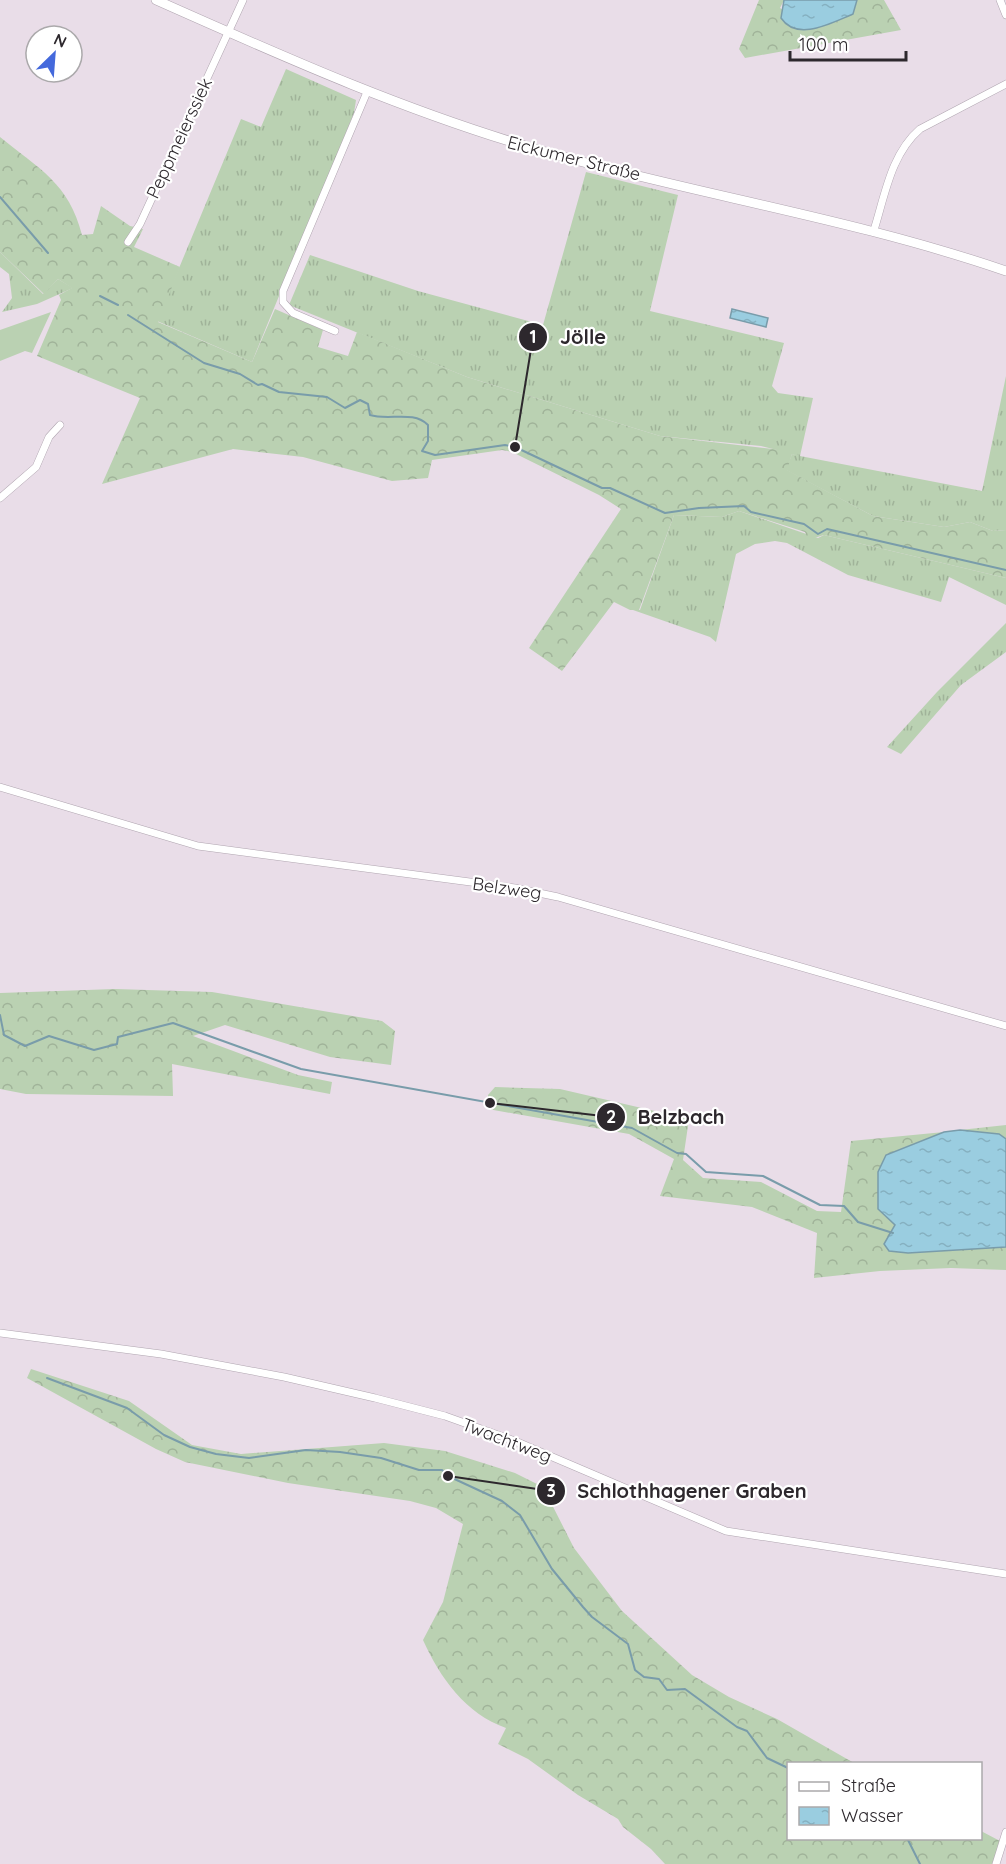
<svg xmlns="http://www.w3.org/2000/svg" width="1006" height="1864" viewBox="0 0 1006 1864" font-family="Quicksand,sans-serif">
	<defs>
		<pattern id="grass-tufts" width="24" height="20" patternUnits="userSpaceOnUse" patternTransform="scale(1.5)"><rect width="24" height="20" fill="#bad1b2"/><path d="M3 7l-1-3M5 7V3M7 7l1-3M15 17l-1-3M17 17v-4M19 17l1-3" fill="none" stroke="#a0b399"/></pattern>
		<pattern id="forest-crowns" width="20" height="18" patternUnits="userSpaceOnUse" patternTransform="scale(1.5)"><rect width="20" height="18" fill="#bad1b2"/><path d="M2 6a3 3 0 1 1 6 0M12 15a3 3 0 1 1 6 0" fill="none" stroke="#a0b399"/></pattern>
		<pattern id="water-ripples" width="26" height="14" patternUnits="userSpaceOnUse" patternTransform="scale(1.5)"><rect width="26" height="14" fill="#9acde0"/><path d="M2 4q2-2 4 0t4 0M15 11q2-2 4 0t4 0" fill="none" stroke="#85b0c0"/></pattern>
	</defs>
	<rect width="100%" height="100%" fill="#e9dde8"/>
	<!-- grass -->
	<path fill="url(#grass-tufts)" d="M286,69L356,100L354,113L252,362L157,321L241,119L261,127Z
		M586,172L678,195L650,311L784,343L772,386L778,393L813,398L800,456L982,491L1006,376V530L993,531L970,522L944,527L873,516L786,470L792,454L797,455L761,446L660,436L467,377L289,305L310,255L418,291L543,325Z
		M0,252L43,294L58,279L73,288L37,304L2,312L12,298L9,274L0,267Z
		M739,511L818,538L824,535L1006,578V605L949,577L941,602L848,575L787,543L775,541L755,544L736,554L716,642L710,637L633,610H640L674,515L722,517Z
		M1006,623V652L961,685L901,754L887,747L937,692Z"/>
	<!-- forest -->
	<path fill="url(#forest-crowns)" d="M759,0H784L780,8L813,28L853,14L857,0H884L901,30L745,58L739,49Z
		M0,137C39,169 69,183 82,235L93,234L101,206L130,226L143,229L134,247L180,267L158,322L252,362L275,309L323,330L318,347L348,356L357,332L467,377L660,436L791,451L800,455L792,454L787,470L873,516L944,527L970,522L993,531L1006,530V578L824,535L808,540L805,532L739,511L722,517L674,515L639,610H630L614,602L562,671L529,648L621,509L599,495L512,452L502,450L432,460L428,478L392,481L303,457L233,449L102,484L140,398L37,356L61,300L59,295L72,288L58,279L44,294L0,252Z
		M115,989L212,992L382,1021L395,1031L391,1065L330,1057L225,1025L193,1036L298,1075L332,1082L330,1094L172,1064L173,1096L26,1094L0,1089V993Z
		M495,1087L560,1089L689,1119L683,1160L703,1178L761,1182L817,1211L841,1212L851,1141L944,1132L886,1155L884,1215L895,1225L884,1244L889,1251L908,1253L1006,1247V1270L951,1268L880,1271L814,1278L817,1233L752,1207L660,1196L674,1159L629,1134L488,1109V1095Z
		M1006,1125V1139L999,1134L960,1130Z
		M31,1369L129,1401L192,1445L241,1454L384,1443L445,1451L515,1473L543,1487L574,1548L622,1611L692,1675L729,1697L777,1719L854,1763L788,1764V1838H980L981,1831L1000,1841L992,1864H665L651,1849L623,1827L618,1819L578,1795L528,1759L498,1744L506,1728C466,1714 440,1678 423,1640L443,1602L463,1524L436,1508L410,1501L288,1483L185,1462L156,1449L27,1378Z"/>
	<!-- park -->
	<path fill="#bad1b2" d="M51,312L32,353L25,351L0,361V330Z"/>
	<!-- water -->
	<path fill="url(#water-ripples)" stroke="#799caa" stroke-width="1.5" d="M784,0H857L853,14C831,23 797,42 781,18Z
		M732,309L768,318L766,327L730,318Z
		M960,1130L999,1134L1006,1139V1247L908,1253L889,1251L884,1244L895,1225L878,1209V1172L886,1155L944,1132Z"/>
	<g fill="none" stroke-linecap="round" stroke-linejoin="round">
		<!-- stream -->
		<path stroke="#799caa" stroke-width="2" d="M0,197L48,253
			M100,296L118,305
			M128,315L204,363L240,374L258,385L262,384L279,392L327,397L345,408L360,400L368,404L370,415C389,421 413,410 428,425V441L422,451L435,455L505,445L515,447L602,488H610L665,513L699,508L744,506L751,512L804,524L818,534L827,529L1006,570
			M0,1015L4,1035L25,1046L49,1036L94,1050L117,1044L118,1037L173,1023L301,1069L632,1128L677,1153L686,1154L706,1172L763,1176L820,1205L844,1206L858,1222L893,1233
			M47,1378L127,1408L164,1435L190,1447L216,1454L249,1458L306,1450L340,1452L381,1458L419,1470H442L448,1476L502,1501L520,1515L552,1569L583,1607L592,1617L628,1644L635,1670L644,1677L659,1679L667,1690L685,1689L737,1727L747,1731L767,1758L788,1768
			M907,1838L920,1864"/>
		<!-- minor casing -->
		<g stroke="#b0a5b0" stroke-width="8">
			<path id="minor" d="M1000,0L1006,15
				M874,230C885,195 891,154 920,129L1006,84
				M128,242L140,224L243,0
				M335,331L293,313L283,302V291L367,92
				M0,498L36,467L49,437L60,425
				M0,787L198,846L515,888L558,897L1006,1026
				M0,1333L161,1354L284,1377L375,1398L445,1416L515,1441L726,1531L1006,1574
				M996,1864L1006,1832"/>
		</g>
		<!-- secondary casing -->
		<g stroke="#b0a5b0" stroke-width="10">
			<path id="secondary" d="M156,0C286,58 416,116 553,154C704,196 858,220 1006,271"/>
		</g>
		<!-- minor -->
		<use href="#minor" stroke="#fff" stroke-width="7"/>
		<!-- secondary -->
		<use href="#secondary" stroke="#fff" stroke-width="9"/>
	</g>
	<g text-anchor="middle" dominant-baseline="central" stroke-width="4.5" stroke-linejoin="round" paint-order="stroke">
		<!-- street labels -->
		<g font-size="18" fill="#2d282d" stroke="#fff">
			<text transform="translate(179 138) rotate(-65)">Peppmeierssiek</text>
			<text transform="translate(574 158) rotate(14)">Eickumer Straße</text>
			<text transform="translate(507 888) rotate(8)">Belzweg</text>
			<text transform="translate(507 1440) rotate(21)">Twachtweg</text>
		</g>
	</g>
	<!-- callouts -->
	<path fill="none" stroke="#2d282d" stroke-width="2" d="M515 447L533 337M490 1103L611 1117M448 1476L551 1491"/>
	<g fill="#2d282d" stroke="#fff" stroke-width="2">
		<circle cx="515" cy="447" r="6"/>
		<circle cx="490" cy="1103" r="6"/>
		<circle cx="448" cy="1476" r="6"/>
		<circle cx="533" cy="337" r="15"/>
		<circle cx="611" cy="1117" r="15"/>
		<circle cx="551" cy="1491" r="15"/>
	</g>
	<g font-size="18" text-anchor="middle" font-weight="bold" fill="#fff">
		<text x="533" y="343">1</text>
		<text x="611" y="1123">2</text>
		<text x="551" y="1497">3</text>
	</g>
	<g font-size="20" text-anchor="middle" font-weight="bold" fill="#2d282d" stroke="#fff" stroke-width="4.5" stroke-linejoin="round" paint-order="stroke">
		<text x="583" y="344">Jölle</text>
		<text x="681" y="1124">Belzbach</text>
		<text x="692" y="1498">Schlothhagener Graben</text>
	</g>
	<!-- legend -->
	<rect x="787" y="1762" width="195" height="78" fill="#ffffff" stroke="#aba9ab" stroke-width="1.5"/>
	<rect x="799" y="1782" width="30" height="9" fill="#ffffff" stroke="#aba9ab" stroke-width="1.5"/>
	<text x="841" y="1792" font-size="18" fill="#2d282d">Straße</text>
	<rect x="799" y="1807" width="30" height="18" fill="url(#water-ripples)" stroke="#aba9ab" stroke-width="1.5"/>
	<text x="841" y="1822" font-size="18" fill="#2d282d">Wasser</text>
	<!-- north arrow -->
	<g transform="translate(54 54) rotate(25)"><circle r="28" fill="#ffffff" stroke="#aba9ab" stroke-width="1.5"/>
	<path d="M0-4.5L10 22L0 15L-10 22Z" fill="#4469dc"/>
	<text y="-9" font-size="16" font-weight="bold" text-anchor="middle" fill="#2d282d">N</text>
	</g>
	<!-- scale -->
	<path d="M790 51v9h116v-9" fill="none" stroke="#2d282d" stroke-width="3"/>
	<text x="799" y="51" font-size="18" fill="#2d282d" stroke="#ffffff" stroke-width="4.5" paint-order="stroke">100 m</text>
</svg>
